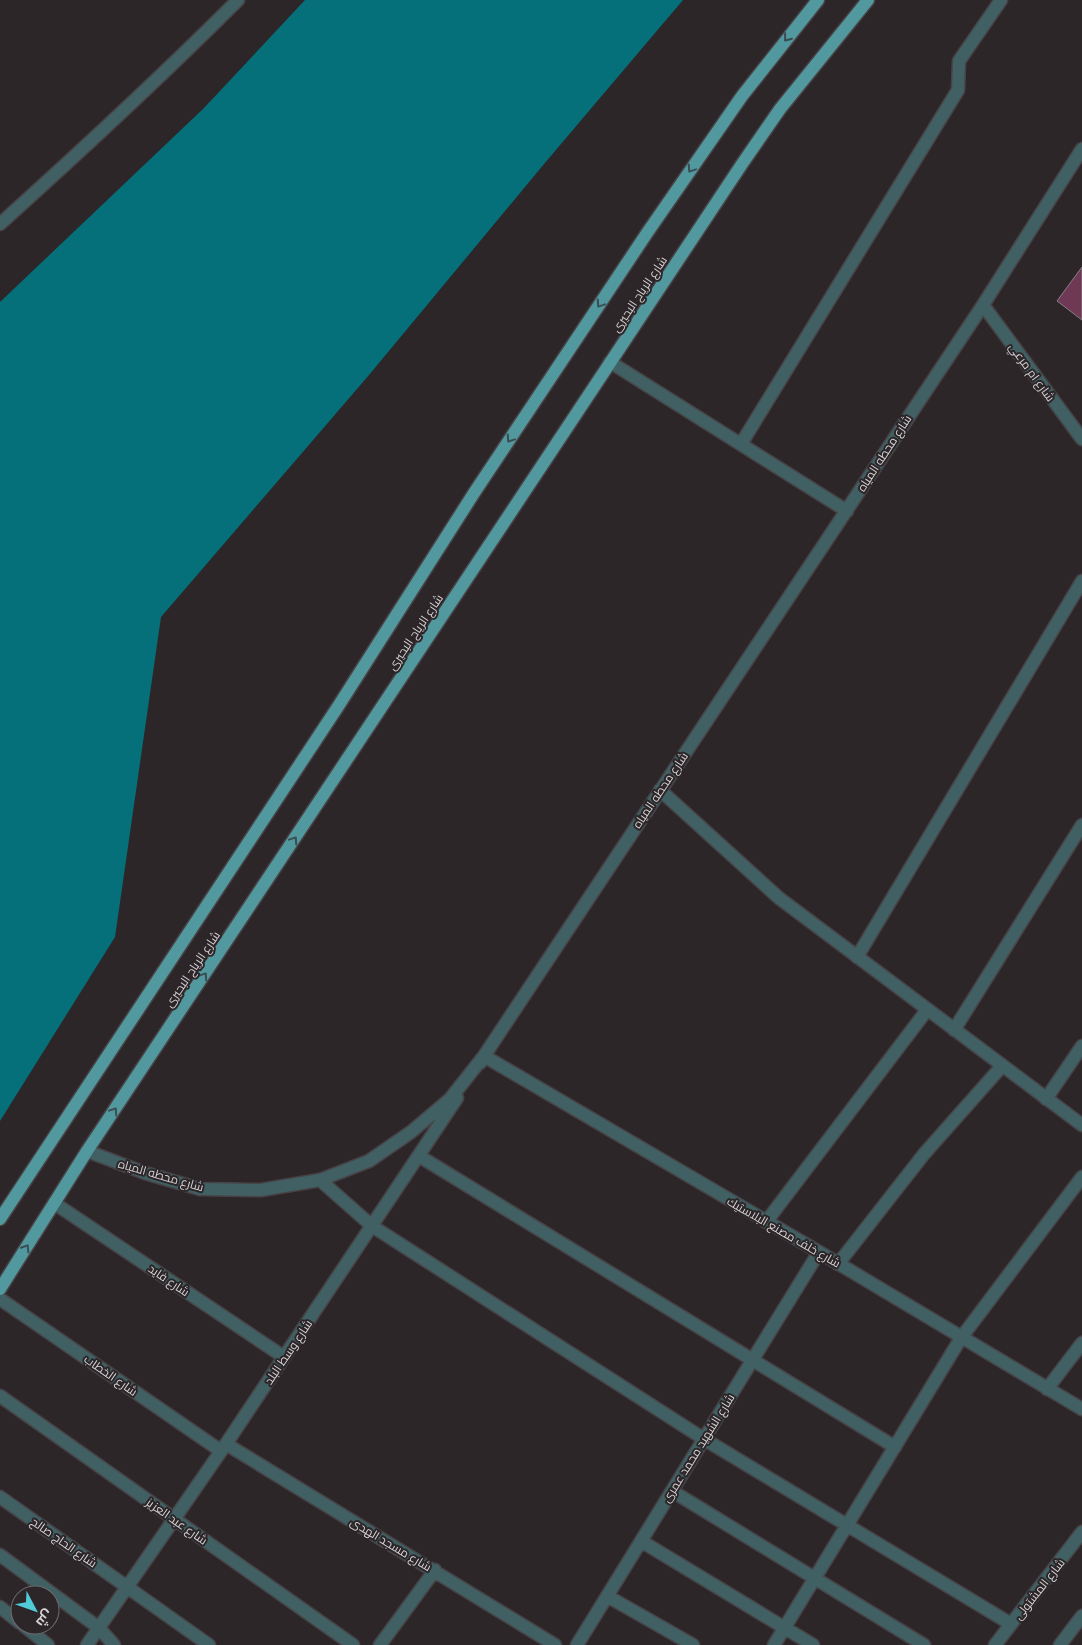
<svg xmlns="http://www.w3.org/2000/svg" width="1082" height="1645" viewBox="0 0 1082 1645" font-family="'IBM Plex Sans',Cairo,sans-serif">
	<rect width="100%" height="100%" fill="#2c2629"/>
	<!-- water -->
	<path fill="#057079" d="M305,0H683L544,164L369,375L161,617L115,937L0,1121V302L204,108Z"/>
	<!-- building -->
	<path fill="#6f3955" stroke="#888184" d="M1082,267V320L1057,301Z"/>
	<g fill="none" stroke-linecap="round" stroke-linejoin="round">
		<!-- lane casing -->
		<g stroke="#474245" stroke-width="15">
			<path id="lane" d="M0,224C81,151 161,77 238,0"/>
		</g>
		<!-- street casing -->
		<g stroke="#474245" stroke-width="15">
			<path id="street" d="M983,305L1082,439
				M610,362L847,511
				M741,444L958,90L959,61L1001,0
				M660,790L779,898L1082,1125
				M857,957L1082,581
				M954,1030L1082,825
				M480,1063L484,1056L819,1252L1082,1409
				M1046,1099L1082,1046
				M87,1151L145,1173L200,1189L261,1190L320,1180L369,1161L411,1132L450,1099L484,1056L983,305L1082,149
				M419,1156L895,1447
				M320,1180L372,1226L704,1439L1011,1624
				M54,1203L284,1357
				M766,1222L927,1010
				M838,1264L924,1154L1002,1066
				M0,1299L221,1451
				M1047,1389L1082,1343
				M0,1396L353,1645
				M226,1444L555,1645
				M672,1491L924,1645
				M0,1497L209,1645
				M641,1541L813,1645
				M0,1555L99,1628L114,1645
				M607,1596L693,1645
				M0,1607L20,1623
				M23,1625L48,1645
				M87,1645L226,1444L457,1098
				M380,1645L435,1570
				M577,1645L819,1252
				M774,1645L961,1338L1082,1177
				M995,1645L1082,1532
				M1060,1645L1082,1616"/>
		</g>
		<!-- primary casing -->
		<g stroke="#474245" stroke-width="15">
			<path id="primary" d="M0,1219L339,705L474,493L647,233L742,96L818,0
				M0,1289L87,1151L742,164L780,109L868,0"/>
		</g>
		<!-- lane -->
		<use href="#lane" stroke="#406064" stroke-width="12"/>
		<!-- street -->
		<use href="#street" stroke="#406064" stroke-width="12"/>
		<!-- primary -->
		<use href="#primary" stroke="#52989f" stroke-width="12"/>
	</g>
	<!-- one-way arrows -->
	<defs><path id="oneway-chevron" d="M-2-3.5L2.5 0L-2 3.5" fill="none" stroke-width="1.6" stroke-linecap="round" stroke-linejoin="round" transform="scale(1.25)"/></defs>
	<g stroke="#394e52">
		<use href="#oneway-chevron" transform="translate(787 38) rotate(128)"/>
		<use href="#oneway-chevron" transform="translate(691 169) rotate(124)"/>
		<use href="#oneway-chevron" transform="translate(600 304) rotate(124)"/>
		<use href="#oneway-chevron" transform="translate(510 439) rotate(124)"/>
		<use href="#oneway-chevron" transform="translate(294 840) rotate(-56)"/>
		<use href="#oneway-chevron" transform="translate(204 976) rotate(-56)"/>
		<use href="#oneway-chevron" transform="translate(114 1111) rotate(-56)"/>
		<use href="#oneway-chevron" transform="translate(26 1248) rotate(-58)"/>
	</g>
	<g text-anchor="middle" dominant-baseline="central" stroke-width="4" stroke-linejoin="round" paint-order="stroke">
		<!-- street labels -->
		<g font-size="12" fill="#d7d3d5" stroke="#2c2629">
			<text transform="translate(639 294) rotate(-56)">شارع الرياح البحيرى</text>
			<text transform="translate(1032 372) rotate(54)">شارع ام مرعي</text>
			<text transform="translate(884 453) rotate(-57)">شارع محطه المياه</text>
			<text transform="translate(415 632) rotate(-56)">شارع الرياح البحيرى</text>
			<text transform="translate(660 790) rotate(-56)">شارع محطه المياه</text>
			<text transform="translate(192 969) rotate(-56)">شارع الرياح البحيرى</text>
			<text transform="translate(161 1175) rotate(16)">شارع محطه المياه</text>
			<text transform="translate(784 1232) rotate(30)">شارع خلف مصنع البلاستيك</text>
			<text transform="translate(169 1280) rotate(34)">شارع فايد</text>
			<text transform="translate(288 1352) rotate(-56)">شارع وسط البلد</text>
			<text transform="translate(111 1375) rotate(35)">شارع الخطاب</text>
			<text transform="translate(698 1448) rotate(-58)">شارع الشهيد محمد عمرى</text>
			<text transform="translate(177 1521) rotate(35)">شارع عبد العزيز</text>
			<text transform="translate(64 1542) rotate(35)">شارع الحاج صالح</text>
			<text transform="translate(391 1544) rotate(31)">شارع مسجد الهدى</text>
			<text transform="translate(1039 1589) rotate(-52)">شارع المشتولى</text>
		</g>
	</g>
	<!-- north arrow -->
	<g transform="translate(35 1610) rotate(131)"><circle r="24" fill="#2c2629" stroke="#706b6e"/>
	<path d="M0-4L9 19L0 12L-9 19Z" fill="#52cbd8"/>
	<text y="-8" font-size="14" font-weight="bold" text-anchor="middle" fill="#d7d3d5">ش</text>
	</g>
</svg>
